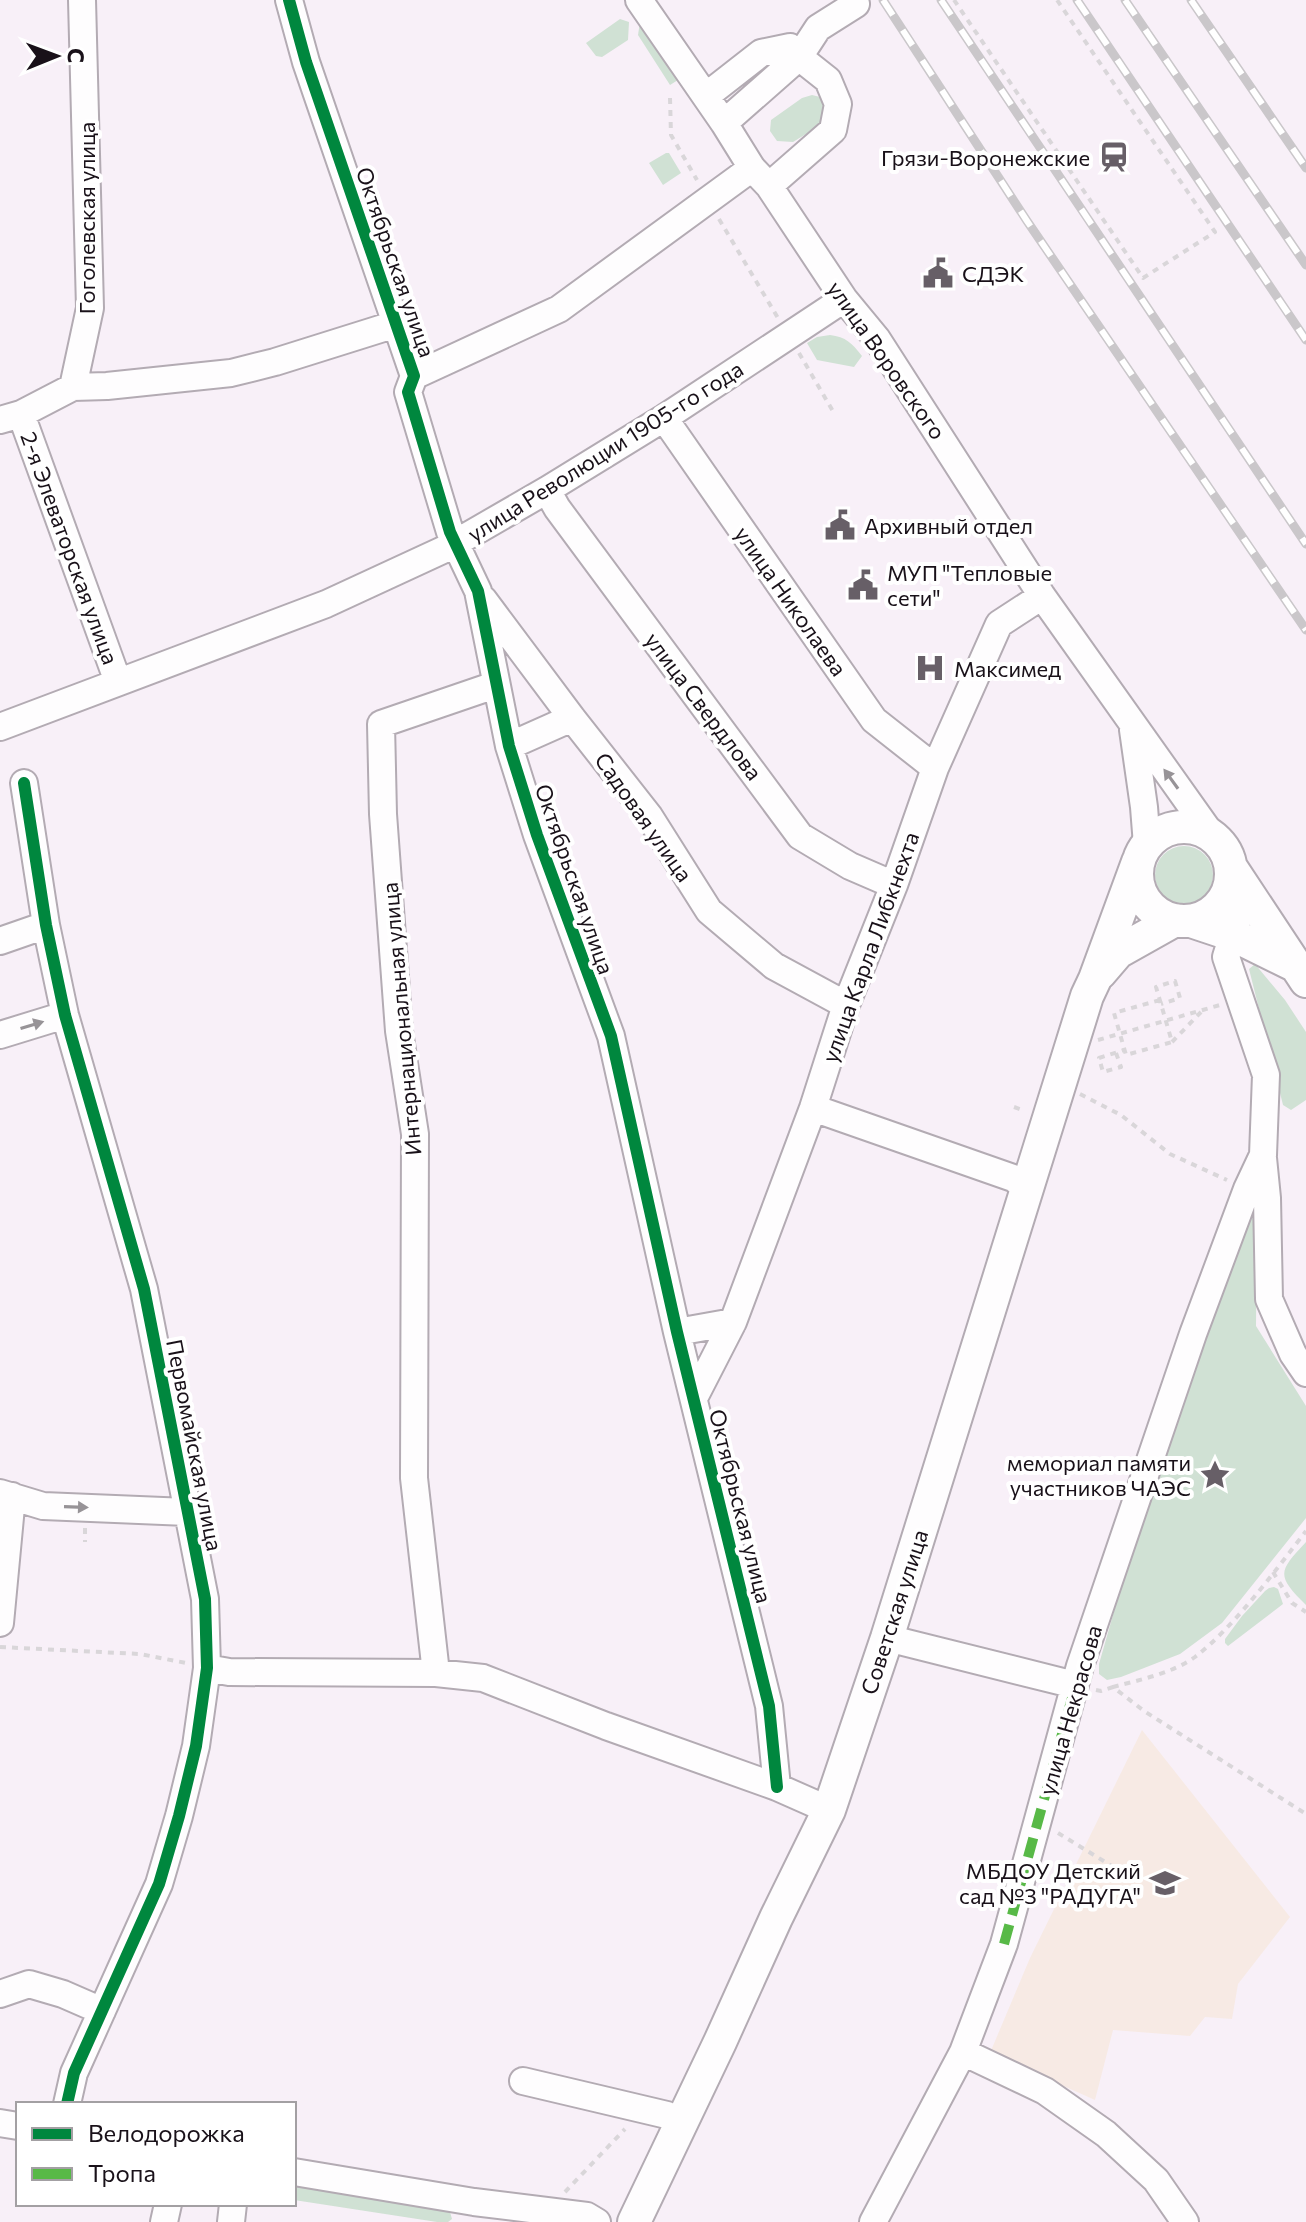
<svg xmlns="http://www.w3.org/2000/svg" width="1306" height="2222" viewBox="0 0 1306 2222" font-family="Commissioner,sans-serif">
	<rect width="100%" height="100%" fill="#f8f0f8"/>
	<!-- commercial -->
	<path fill="#f7eae4" d="M1142,1730L1290,1917L1238,1984L1232,2019L1205,2017L1190,2036L1113,2030L1095,2100L990,2053L1030,1958Z"/>
	<!-- green -->
	<path fill="#d0e1d4" d="M620,19L629,22L628,40L602,57L596,56L586,43Z
		M640,22L678,80L670,85L638,35Z
		M812,95L820,97L826,102L824,123L793,142L777,141L770,131L771,120L802,98Z
		M666,153H669L681,173L663,185L649,163Z
		M830,335C846,337 852,343 862,356L854,367L817,360L807,343L817,337Z
		M1155 875a29 29 0 1 1 58 0a29 29 0 1 1-58 0Z
		M1255,964L1285,1000L1306,1032V1100L1291,1110L1283,1105L1249,969Z
		M1257,1203L1256,1326L1306,1406V1518L1222,1623L1180,1654L1121,1677L1107,1680L1099,1674V1664L1121,1587L1249,1204Z
		M1306,1542V1605C1276,1575 1278,1572 1306,1542Z
		M1274,1587L1278,1589L1283,1604L1228,1646L1225,1643V1639L1242,1616L1265,1591L1269,1588Z
		M294,2185L446,2209L450,2212L452,2219L448,2222H437L294,2200Z"/>
	<g fill="none" stroke-linecap="round" stroke-linejoin="round">
		<!-- minor casing -->
		<g stroke="#b3abb3" stroke-width="30">
			<path id="minor" d="M289,0L306,62L414,376L408,392L450,532L478,591L509,746L537,835L611,1036L677,1332L769,1706L777,1787
				M639,0L724,123L752,168L769,186L844,299L877,339L1042,596L1211,834
				M706,96L761,53L790,47L799,57L818,28L856,4
				M724,123L799,57L828,80L838,104L833,130L769,186
				M414,376L559,309L752,168
				M73,387L90,308L82,0
				M21,414L118,682
				M664,418L874,720L935,768
				M0,420L21,414L73,387L107,386L231,373L275,362L396,324
				M547,490L557,508L800,836L850,866L894,885
				M483,599L572,718L649,816L709,911L774,966L846,1005
				M0,727L326,604L445,549L547,490L664,418L844,299
				M1133,730L1144,807L1147,845
				M509,746L572,718
				M24,783L46,925L65,1015L144,1289L205,1599L207,1668L196,1746L179,1816L159,1884L74,2073L67,2104
				M0,941L46,925
				M0,1035L65,1015
				M813,1108L1013,1178L1027,1188
				M1263,1158L1267,1198L1269,1299L1293,1354L1306,1373
				M733,1322L813,1108L846,1005L894,885L935,768L999,624L1042,596
				M677,1332L733,1322L694,1398
				M0,1493L43,1506L187,1512
				M0,1623L12,1496
				M887,1638L1075,1685
				M207,1668L229,1672L436,1673L483,1678L606,1726L777,1787L829,1810
				M436,1673L414,1478L415,1134L399,1031L383,814L381,724L495,685
				M0,1994L29,1984L63,1994L102,2011
				M963,2052L1045,2091L1106,2134L1156,2180L1185,2222
				M523,2081L667,2115L682,2123
				M0,2123L18,2126
				M294,2172L474,2202L587,2216L597,2222
				M164,2222L168,2204
				M231,2222L233,2204
				M873,2222L963,2052L1004,1944L1080,1666L1193,1334L1247,1189L1263,1155L1266,1075L1226,957L1246,893"/>
		</g>
		<!-- major casing -->
		<g stroke="#b3abb3" stroke-width="36">
			<path id="major" d="M1137 874a47 47 0 1 1 94 0a47 47 0 1 1-94 0Z
				M1232,869L1306,981
				M1191,921L1233,935L1294,965
				M1100,973L1118,952L1175,920
				M634,2222L720,2042L776,1918L829,1810L887,1638L1087,996L1095,979L1138,862"/>
		</g>
		<!-- path -->
		<path stroke="#d9d6d9" stroke-width="4" stroke-dasharray="6 6" stroke-linecap="butt" d="M954,0L1143,278L1215,232L1057,0
			M670,98L671,135L697,180
			M719,219L778,318
			M799,353L834,413
			M1160,1000L1114,1013L1126,1055L1172,1042L1156,987L1175,981L1180,998L1161,1004
			M1098,1040L1220,1005
			M1172,1042L1201,1012
			M1116,1053L1121,1067L1103,1072L1099,1058L1124,1050
			M1080,1094L1121,1115L1170,1154L1227,1180
			M1014,1107L1025,1111
			M85,1528V1542
			M1273,1572L1292,1603L1306,1612
			M0,1647L140,1654L186,1663
			M1113,1687C1139,1680 1173,1673 1195,1657C1234,1627 1275,1571 1306,1531
			M1096,1690L1101,1691L1113,1687L1144,1711L1306,1814
			M1058,1833L1133,1879
			M565,2192L625,2129"/>
		<!-- minor -->
		<use href="#minor" stroke="#fefdfe" stroke-width="26"/>
		<!-- major -->
		<use href="#major" stroke="#fefdfe" stroke-width="32"/>
		<!-- rail casing -->
		<g stroke="#cac7ca" stroke-width="9">
			<path id="rail" d="M883,0L1027,221L1306,630
				M941,0L1306,544
				M1077,0L1306,340
				M1125,0L1306,265
				M1191,0L1306,168"/>
		</g>
		<!-- rail -->
		<use href="#rail" stroke="#fff" stroke-width="6" stroke-dasharray="18" stroke-linecap="butt"/>
		<!-- quiet -->
		<path stroke="#58b947" stroke-width="10" stroke-dasharray="20 10" stroke-linecap="butt" d="M1004,1944L1072,1698"/>
		<!-- cycleway casing -->
		<g stroke="#fff" stroke-width="17">
			<path id="cycleway" d="M289,0L306,62L414,376L408,392L450,532L478,591L509,746L537,835L611,1036L677,1332L769,1706L777,1787
				M24,783L46,925L65,1015L144,1289L205,1599L207,1668L196,1746L179,1816L159,1884L74,2073L67,2104"/>
		</g>
		<!-- cycleway -->
		<use href="#cycleway" stroke="#00873e" stroke-width="12"/>
	</g>
	<!-- one-way arrows -->
	<defs><path id="oneway-solid" d="M-6-.8H1V-3.2L6.5 0L1 3.2V.8H-6Z" transform="scale(2)"/></defs>
	<g fill="#979397">
		<use href="#oneway-solid" transform="translate(1171 779) rotate(-126)"/>
		<use href="#oneway-solid" transform="translate(32 1025) rotate(-17)"/>
		<use href="#oneway-solid" transform="translate(76 1507) rotate(2)"/>
	</g>
	<!-- icons -->
	<defs>
		<g id="station-bare" transform="scale(2.4)"><path d="M-3-6H3Q5-6 5-4V2Q5 4 3 4L4.5 6H3L1.5 4h-3L-3 6H-4.5L-3 4Q-5 4-5 2V-4Q-5-6-3-6ZM-3.5-4v3h7v-3ZM-3.5 1v1.5H-2V1ZM2 1v1.5H3.5V1Z" fill="#675f67" stroke="#fff" stroke-width="2.5" paint-order="stroke"/></g>
		<g id="civic-bare" transform="scale(2.4)"><path d="M-.6-6.5H3V-4.5H.6V-3L4-1V1h2V6H-6V1h2V-1L-.6-3ZM-1.2 2.5V6h2.4V2.5Z" fill="#675f67" stroke="#fff" stroke-width="2.5" paint-order="stroke"/></g>
		<g id="hospital-bare" transform="scale(2.4)"><path d="M-5-5h3v3.5h4V-5h3V5h-3V1.5h-4V5h-3Z" fill="#675f67" stroke="#fff" stroke-width="2.5" paint-order="stroke"/></g>
		<g id="sight-bare" transform="scale(2.4)"><path d="M0-6L1.8-2.2L6-1.7L2.9 1.2L3.7 5.4L0 3.3L-3.7 5.4L-2.9 1.2L-6-1.7L-1.8-2.2Z" fill="#675f67" stroke="#fff" stroke-width="2.5" paint-order="stroke"/></g>
		<g id="school-bare" transform="scale(2.4)"><path d="M0-5L7-2L0 1L-7-2ZM-4 1L0 2.5L4 1V4Q0 6-4 4Z" fill="#675f67" stroke="#fff" stroke-width="2.5" paint-order="stroke"/></g>
	</defs>
	<g fill-rule="evenodd">
		<use href="#station-bare" x="1114" y="157"/>
		<use href="#civic-bare" x="938" y="273"/>
		<use href="#civic-bare" x="840" y="525"/>
		<use href="#civic-bare" x="863" y="585"/>
		<use href="#hospital-bare" x="930" y="668"/>
		<use href="#sight-bare" x="1215" y="1475"/>
		<use href="#school-bare" x="1165" y="1883"/>
	</g>
	<g text-anchor="middle" dominant-baseline="central" stroke-width="8" stroke-linejoin="round" paint-order="stroke">
		<!-- poi labels -->
		<g font-size="22" fill="#191119" stroke="#fff" text-anchor="start">
			<text x="1090" y="157" text-anchor="end">Грязи-Воронежские</text>
			<text x="962" y="273">СДЭК</text>
			<text x="864" y="525">Архивный отдел</text>
			<text x="887" y="572">МУП "Тепловые<tspan x="887" dy="25">сети"</tspan></text>
			<text x="954" y="668">Максимед</text>
			<text x="1191" y="1462" text-anchor="end">мемориал памяти<tspan x="1191" dy="25">участников ЧАЭС</tspan></text>
			<text x="1141" y="1870" text-anchor="end">МБДОУ Детский<tspan x="1141" dy="25">сад №3 "РАДУГА"</tspan></text>
		</g>
		<!-- street labels -->
		<g font-size="22" fill="#191119" stroke="#fff">
			<text transform="translate(86 218) rotate(-90)">Гоголевская улица</text>
			<text transform="translate(396 262) rotate(71)">Октябрьская улица</text>
			<text transform="translate(887 360) rotate(55)">улица Воровского</text>
			<text transform="translate(605 451) rotate(-32)">улица Революции 1905-го года</text>
			<text transform="translate(70 548) rotate(70)">2-я Элеваторская улица</text>
			<text transform="translate(791 601) rotate(55)">улица Николаева</text>
			<text transform="translate(704 706) rotate(53)">улица Свердлова</text>
			<text transform="translate(644 817) rotate(55)">Садовая улица</text>
			<text transform="translate(575 879) rotate(71)">Октябрьская улица</text>
			<text transform="translate(870 947) rotate(-70)">улица Карла Либкнехта</text>
			<text transform="translate(401 1019) rotate(-95)">Интернациональная улица</text>
			<text transform="translate(195 1445) rotate(79)">Первомайская улица</text>
			<text transform="translate(741 1506) rotate(76)">Октябрьская улица</text>
			<text transform="translate(894 1612) rotate(-72)">Советская улица</text>
			<text transform="translate(1070 1710) rotate(-74)">улица Некрасова</text>
		</g>
	</g>
	<!-- legend -->
	<rect x="16" y="2102" width="280" height="104" fill="#ffffff" stroke="#a3a0a3" stroke-width="2"/>
	<rect x="32" y="2128" width="40" height="12" fill="#00873e" stroke="#a3a0a3" stroke-width="2"/>
	<text x="88" y="2142" font-size="24" fill="#191119">Велодорожка</text>
	<rect x="32" y="2168" width="40" height="12" fill="#58b947" stroke="#a3a0a3" stroke-width="2"/>
	<text x="88" y="2182" font-size="24" fill="#191119">Тропа</text>
	<!-- north arrow -->
	<g transform="translate(56 56) rotate(89)" stroke="#ffffff" stroke-width="6" paint-order="stroke">
	<path d="M0-6L14 30L0 20L-14 30Z" fill="#191119"/>
	<text y="-12" font-size="22" font-weight="bold" text-anchor="middle" fill="#191119">С</text>
	</g>
</svg>
